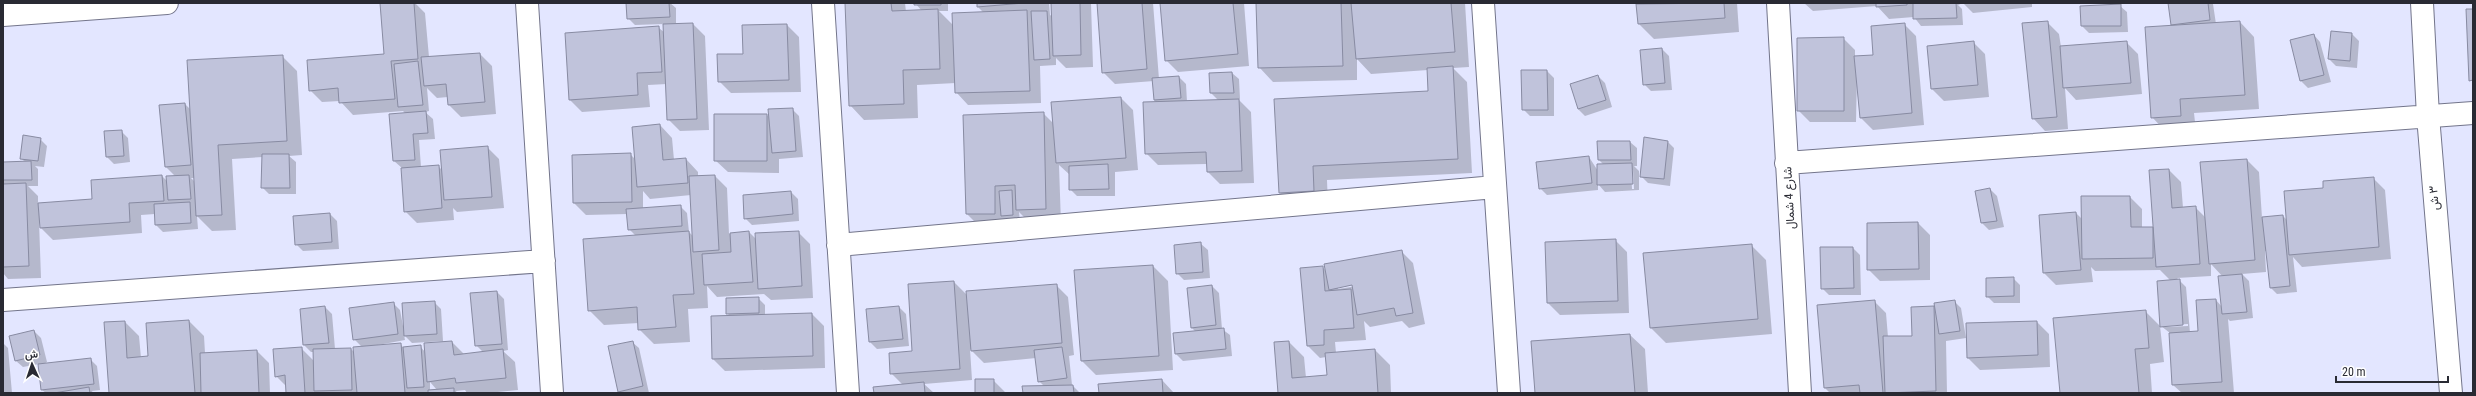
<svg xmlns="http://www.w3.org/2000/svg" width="2476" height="396" viewBox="0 0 2476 396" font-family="'Roboto Condensed',Vazirmatn,sans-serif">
	<rect width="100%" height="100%" fill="#e3e6ff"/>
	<!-- shadow -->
	<path fill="#0003" fill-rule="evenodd" d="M390,3H415L425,13L429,57L480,54L492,66L496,114L461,117L449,105L448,97L437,98L427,88L429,111L425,112L433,119L435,139L419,140L421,167L438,166L442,170L487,147L499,159L504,208L457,212L453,208L454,220L417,223L405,211L402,168L394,161L406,114L403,111L353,115L340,101L322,102L310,90L385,55Z
		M627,3H670L676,8V24H693L705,36L709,130L680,131L668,119L667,84L648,85L650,107L582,112L570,100L659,28L665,33L664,24L635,25L628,18Z
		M846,3H905L906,12L922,11L915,3H948V11H939L954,26L984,13L978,7V3H1049L1050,15L1053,17L1052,3H1091L1093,67L1066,68L1056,58V65L1040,66L1041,103L968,105L956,92V83L917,85L918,118L864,120L850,105Z
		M1098,3H1153L1159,79L1179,77L1186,84L1187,102L1219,101L1211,93L1210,74L1232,73L1239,79L1240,99H1238L1251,112L1254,183L1220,184L1208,172L1207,164L1158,165L1146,153L1157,103L1154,100V81L1115,84L1103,72Z
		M1161,3H1244L1249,66L1178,72L1166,60Z
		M1257,3H1465L1469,67L1453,68L1467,82L1472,173L1327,180L1328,206L1294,208L1280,193L1275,100L1429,92L1428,70L1371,74L1357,59V80L1273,82L1259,67Z
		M1654,3H1737L1739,32L1654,39L1639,24Z
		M1804,3H1963L1958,5L1962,9L1963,25L1921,26L1914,17L1889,19L1877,6L1813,11Z
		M1963,3H2032V7L1973,13Z
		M2173,3H2225L2213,4L2216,24L2240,22L2254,37L2259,109L2194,113L2196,131L2166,132L2152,117L2174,26L2172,24Z
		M2120,6L2127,12L2128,32L2089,33L2082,26Z
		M2047,22L2059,34L2061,47L2126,42L2138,54L2142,94L2076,100L2065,88L2068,129L2045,131L2033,118Z
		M1904,24L1916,36L1924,125L1873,130L1861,118L1857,75L1856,122H1810L1798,110L1843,38L1855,50V57L1874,56Z
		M787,25L799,37L801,92L731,93L719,81L744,55Z
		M2352,34L2359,41L2357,68L2336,66L2329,59Z
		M2314,35L2320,42L2331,82L2308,88L2301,81L2291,41Z
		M1973,42L1985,54L1989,97L1944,101L1932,89L1928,47Z
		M1662,49L1669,56L1672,90L1651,91L1644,84Z
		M282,56L297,71L302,155L289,156L296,162V194H269L262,187L263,157L232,159L236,230L212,231L197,216L198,229L163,232L156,225L155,214L141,215L142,233L53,240L41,228L39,221L41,278L8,279L3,273V163L25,162L21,158L40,139L47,146L44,167L35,166L38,169V186H28L38,196V204L93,200L162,176L167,181L176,177L166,167L185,104L191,110ZM191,178H195V182Z
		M1547,71L1554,78V116H1530L1523,109Z
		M1598,76L1605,83L1612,107L1585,116L1578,109Z
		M1121,98L1133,110L1138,170L1115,172V196H1077L1070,189V175L1059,165L1061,224H1031L1019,212L1020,222L982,229L967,214L964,116L1043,113L1054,124L1053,103Z
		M792,109L799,116L803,157L779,159V173L728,172L715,160L767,115L770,118Z
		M660,125L672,138L674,160L686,159L698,172V177L715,176L727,188L729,234L749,232L757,240L798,232L810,244L813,298L771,300L764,294L717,297L707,286L708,308L688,309L690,342L654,344L639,329V323L604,325L589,310L636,236L629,229L628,214L586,215L574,203L573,156L630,154L636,160ZM643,191L650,199L691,195L694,237L689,232L687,213L680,206L643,209Z
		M121,131L128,138L130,162L114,164L107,157Z
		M1667,141L1674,148L1670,186L1648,183L1641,176Z
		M1630,142L1637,148V166H1634L1639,171V190L1605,192L1598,184V190L1547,195L1540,188L1589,157L1598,171L1604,165L1599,160ZM1631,170H1633L1634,189H1632Z
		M2247,160L2259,172L2262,218L2283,216L2288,221L2324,189L2373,178L2385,190L2391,259L2302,267L2293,257L2297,292L2277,294L2270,287L2267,251H2265L2266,272L2242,274L2249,281L2253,318L2230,321L2228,319L2234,393H2182L2173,385L2170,333L2161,326L2171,281L2160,270L2095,271L2091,267L2093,282L2056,285L2044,273L2040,216L2076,213L2083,220L2130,197L2142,209V228H2154L2169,170L2181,182L2183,208L2195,207L2206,218ZM2211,264L2223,277L2222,307L2216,300L2199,332L2190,333L2186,287L2177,278L2211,276ZM2188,324V326L2166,327V325Z
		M1990,189L1997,196L2004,227L1989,230L1982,223Z
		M791,192L798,199L799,221L752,225L745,218Z
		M330,214L337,221L339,249L303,251L296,244Z
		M1918,223L1930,235V280L1880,281L1868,269Z
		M1615,240L1627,252L1629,313L1560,315L1548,303Z
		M1201,244L1208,250L1210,278L1184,280L1177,273Z
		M1751,245L1766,260L1772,334L1666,343L1651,328Z
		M1853,248L1860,255L1861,295H1829L1822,288Z
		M1401,251L1413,263L1425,324L1409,328L1402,321L1370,327L1364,321L1366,340L1335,342L1336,353L1375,350L1390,365L1391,393H1279L1289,342L1304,357L1306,378L1328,376L1326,357L1320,358L1308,346L1323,268L1327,271ZM1357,284V286L1338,289V287Z
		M1153,266L1168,281L1173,370L1096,375L1082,361Z
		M2013,278L2020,285V303H1994L1987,296Z
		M954,282L967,295L1056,285L1068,297L1074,355L1069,356L1072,385L1080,393H1024L1045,387L1039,381L1036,358L984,363L970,349L972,380L924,384L934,393H875L903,385L891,373L914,352L909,285Z
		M1212,286L1219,293L1222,329L1230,335L1232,356L1183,361L1176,354L1195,331L1192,328Z
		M497,292L504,299L508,350L503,351L515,362L518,390L488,393H467L465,390L456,391L457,393H287V387L276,376L301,348L314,361V352H311L304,345L325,307L332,314L335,349H351L355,353L362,347L354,339L393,303L400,310L403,326L434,302L441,309L443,341L412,343L404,335L405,340L367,347L400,344L404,348L420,346L425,352L452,342L464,354L483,352L476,345ZM430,382L437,390L430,391Z
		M758,298L765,305V315L812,314L824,326L825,368L725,371L713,359L730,316L727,313Z
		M1874,301L1886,313L1888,337H1913L1934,307L1937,310L1954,301L1961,308L1966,338L1946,341L1947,393H1830L1824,387Z
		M899,307L906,314L909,346L877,349L870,342L867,310Z
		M2145,311L2160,326L2164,362L2150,364L2152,393H2061Z
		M189,321L204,336L205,353L257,351L269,363L270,393H110L125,322L139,336L141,358L150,357Z
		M2037,322L2049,334L2050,367L1980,370L1968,358Z
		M34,331L41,338L47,362L42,365L90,359L97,366L100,390L92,391L93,393H46L42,390L39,364L23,367L16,361Z
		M1630,335L1645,349L1648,393H1536Z
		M632,342L639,348L649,393L619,392Z
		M3,343L8,348L12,393H3Z
		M993,380L1006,393H976Z
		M1162,380L1174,393H1100Z"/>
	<!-- building -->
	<path fill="#c0c3db" stroke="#888ba2" d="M380,3H414L418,59L391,61L395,99L339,103L338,88L309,91L307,60L384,54Z
		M626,3H669L670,17L627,19Z
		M845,3H891L892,11L938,9L940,69L903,70L904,104L849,106Z
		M914,3H941V5H914Z
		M977,3H1024L977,7Z
		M1051,3H1080L1081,55L1053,56Z
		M1097,3H1142L1147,69L1102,73Z
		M1160,3H1233L1238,54L1165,61Z
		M1256,3H1341L1343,66L1258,68Z
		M1351,3H1451L1455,52L1356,59Z
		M1724,3L1725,18L1638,24L1636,4Z
		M1876,3H1907V5L1876,7Z
		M1913,3H1956L1957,18L1913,19Z
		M2168,3H2208L2210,20L2171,25Z
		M2121,4V26H2081L2080,6Z
		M2466,9H2473V80L2469,81Z
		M1027,10L1030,91L955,93L952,13Z
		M1031,11H1047L1050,59L1034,60Z
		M2048,21L2057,117L2032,119L2022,23Z
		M2240,21L2245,95L2180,99L2181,116L2151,118L2145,27Z
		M693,23L697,119L667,120L663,24Z
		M1905,23L1912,113L1860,118L1854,56L1873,55L1871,26Z
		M787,24L789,80L718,82L717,54H743L742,25Z
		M659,26L662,72L637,73L638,95L569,100L565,33Z
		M2331,31L2352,33L2350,61L2328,59Z
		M2314,34L2324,75L2300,81L2290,40Z
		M1844,37V111H1797V38Z
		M1974,41L1978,85L1931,89L1927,46Z
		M2127,41L2131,83L2063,88L2060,46Z
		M1662,48L1665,83L1643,85L1640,50Z
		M480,53L485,102L448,105L446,84L424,86L421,57Z
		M283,55L287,141L218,145L222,215L196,216L187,60Z
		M418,61L423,105L398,107L394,64Z
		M1453,66L1458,159L1313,166L1314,191L1279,193L1274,99L1428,91L1427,68Z
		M1521,70H1547L1548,110H1522Z
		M1232,72L1234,93H1210L1209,73Z
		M1598,75L1606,100L1578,109L1570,84Z
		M1179,76L1181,98L1154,100L1152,78Z
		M1121,97L1126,158L1056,163L1051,102Z
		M1239,99L1242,171L1207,172L1206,152L1145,154L1143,102Z
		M185,103L191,165L165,167L159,105Z
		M793,108L796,151L772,153L768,109Z
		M426,111L428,133L413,134L415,160L393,161L389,114Z
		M1044,112L1046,209L1016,210L1015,185L995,186V214H966L963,115Z
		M714,114H767V161H714Z
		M660,124L663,160L686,158L688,183L637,187L632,127Z
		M122,130L124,156L106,157L104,131Z
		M23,135L41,138L38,161L20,159Z
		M1644,137L1668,141L1664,179L1640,177Z
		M1597,141H1630L1631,160H1598Z
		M488,146L492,197L444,200L440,150Z
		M631,153L632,202L573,203L572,155Z
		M262,154H289L290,188H261Z
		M1589,156L1592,183L1539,189L1536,162Z
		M2247,159L2255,260L2209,264L2200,162Z
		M31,161L32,180H3V162Z
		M1632,163L1633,184L1597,185V164Z
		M1108,164L1109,189L1069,190V166Z
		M439,165L442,208L404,212L401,168Z
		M2169,169L2172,208L2196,206L2200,264L2156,267L2149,170Z
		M162,175L164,201L129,203L130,222L40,228L38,203L92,199L91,180Z
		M189,175L191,199L168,200L166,176Z
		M715,175L719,250L693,252L689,176Z
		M2374,177L2379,247L2289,255L2284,191L2323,188V181Z
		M26,183L29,266L3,267V184Z
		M1990,188L1997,221L1981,223L1975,191Z
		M1012,190L1013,215L1001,216L999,191Z
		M791,191L793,214L744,219L743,195Z
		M2081,196H2130L2131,227H2153V258L2082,259Z
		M190,202L191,223L155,225L154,204Z
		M681,205L682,226L628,230L626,209Z
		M2076,212L2081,270L2043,273L2039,215Z
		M330,213L332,242L295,245L293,216Z
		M2283,215L2290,286L2270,288L2262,217Z
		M1918,222L1919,269L1867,270V223Z
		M689,231L694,294L673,295L676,327L638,330L637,307L588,311L583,239Z
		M749,231L753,282L704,285L702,254L731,252L730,233Z
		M799,231L802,286L758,289L755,233Z
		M1616,239L1618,301L1547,303L1545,242Z
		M1201,242L1203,272L1176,274L1174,245Z
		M1752,244L1758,319L1650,328L1643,253Z
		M1820,247H1853L1854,288L1821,289Z
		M1402,250L1413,313L1396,316L1394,308L1357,315L1352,285L1329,290L1324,264Z
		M1153,265L1159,356L1081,361L1074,270Z
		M1323,266L1325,291L1351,289L1354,328L1324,330V345L1307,346L1300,268Z
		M2242,274L2247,312L2222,314L2218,276Z
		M2014,277V296L1986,297V278Z
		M2180,279L2183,325L2160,327L2157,281Z
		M954,281L960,369L890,374L889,353L912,351L908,284Z
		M1057,284L1062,343L971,351L966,291Z
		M1212,285L1216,325L1191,328L1187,288Z
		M497,291L502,344L475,346L470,293Z
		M759,297V313L726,314V298Z
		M2216,299L2222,382L2172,385L2169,333L2198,331L2196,300Z
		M1875,300L1883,393H1860L1859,385L1824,388L1817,305Z
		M1955,300L1960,331L1939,334L1934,303Z
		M435,301L437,334L404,336L402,303Z
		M394,302L398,334L353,340L349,308Z
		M325,306L329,343L303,345L300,309Z
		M899,306L903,339L869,342L866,309Z
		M1934,306L1936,391L1885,393L1883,336H1912L1911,307Z
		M2146,310L2149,348L2135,349L2139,393H2060L2053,318Z
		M812,313L813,356L712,359L711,316Z
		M189,320L195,393H109L104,322L125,321L127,358L148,356L146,323Z
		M2037,321L2038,355L1967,358L1966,323Z
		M1224,328L1226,349L1175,354L1173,333Z
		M34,330L40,355L15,361L9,336Z
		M1630,334L1635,393H1535L1531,341Z
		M452,341L454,355L503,349L506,378L456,383L455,378L427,382L424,343Z
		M633,341L643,386L618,392L608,346Z
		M1289,341L1292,378L1327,375L1325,353L1375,349L1378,393H1278L1274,342Z
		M401,343L405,393H357L353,347Z
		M421,345L424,387L407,388L403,347Z
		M302,347L305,393H286L285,375L275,377L273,349Z
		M1062,347L1067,378L1038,382L1034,350Z
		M351,348L352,390L314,391L313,349Z
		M257,350L259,393H201L200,353Z
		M91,358L94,384L41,390L38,364Z
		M975,379H994V393H975Z
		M1162,379L1163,393H1099L1098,384Z
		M924,382L925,393H874L873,387Z
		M1073,385L1074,393H1023L1022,386Z
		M89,387L90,393H54Z
		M454,388V393H428V390Z"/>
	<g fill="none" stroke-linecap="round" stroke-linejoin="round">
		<!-- street casing -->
		<g stroke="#73758b" stroke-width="24">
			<path id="street" d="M527,3L552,393
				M823,3L848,393
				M1483,3L1509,393
				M1778,3L1800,393
				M2422,3L2428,116L2451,393
				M3,15L167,3
				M1786,163L2473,113
				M838,245L1495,187
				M3,300L544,261"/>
		</g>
		<!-- street -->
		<use href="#street" stroke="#fff" stroke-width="22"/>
	</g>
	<g text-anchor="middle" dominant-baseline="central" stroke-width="3" stroke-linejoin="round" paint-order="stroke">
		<!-- street labels -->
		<g font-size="12" fill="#292a33" stroke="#fff">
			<text transform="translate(1789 198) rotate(-93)">شارع 4 شمال</text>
			<text transform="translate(2434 198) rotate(-95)">٣ ش</text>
		</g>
	</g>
	<!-- border -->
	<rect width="2476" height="396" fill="none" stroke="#292a33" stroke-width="8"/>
	<!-- north arrow -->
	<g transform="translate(32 364) rotate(357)" stroke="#ffffff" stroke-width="3" paint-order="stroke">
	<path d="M0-3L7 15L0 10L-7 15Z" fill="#292a33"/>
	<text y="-6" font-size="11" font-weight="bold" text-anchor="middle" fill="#292a33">ش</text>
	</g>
	<!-- scale -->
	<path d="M2336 376v6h112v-6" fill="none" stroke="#292a33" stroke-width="2"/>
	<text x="2342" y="376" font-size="12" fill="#292a33" stroke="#ffffff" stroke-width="3" paint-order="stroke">20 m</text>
</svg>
